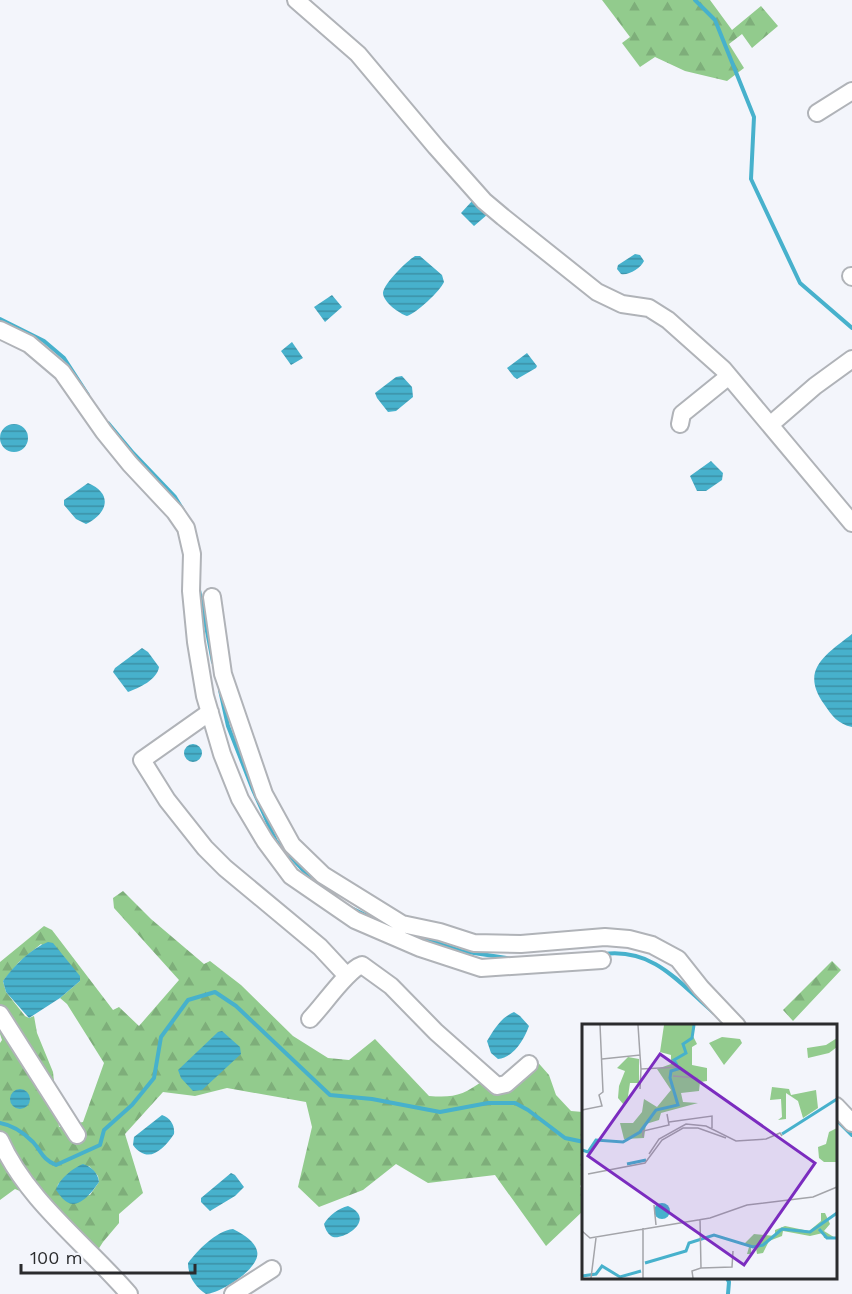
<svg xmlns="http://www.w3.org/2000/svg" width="852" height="1294" viewBox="0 0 852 1294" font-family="'Work Sans',sans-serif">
	<defs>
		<pattern id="forest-firs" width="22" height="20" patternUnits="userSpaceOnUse" patternTransform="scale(1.5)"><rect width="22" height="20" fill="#92cb8d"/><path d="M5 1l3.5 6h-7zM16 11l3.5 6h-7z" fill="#7eae7a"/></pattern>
		<pattern id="water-rules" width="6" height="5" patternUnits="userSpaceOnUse" patternTransform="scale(1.5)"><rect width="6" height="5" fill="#47b1cc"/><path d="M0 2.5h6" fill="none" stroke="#3b90a6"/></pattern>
	</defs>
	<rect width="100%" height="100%" fill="#f3f5fb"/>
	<!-- forest -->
	<path fill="url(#forest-firs)" fill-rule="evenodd" d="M602,0H710L732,30L761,6L778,26L752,48L742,34L729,44L744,68L727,81L685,71L655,57L640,67L622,43L630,37Z
		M123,891L151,919L204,964L210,961L241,985L293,1036L328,1058L349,1060L375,1039L429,1096C455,1098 463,1095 484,1080L496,1082L534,1058L549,1075L556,1095L571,1111L583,1112V1183L580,1186L583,1191V1211L546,1246L495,1175L428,1183L396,1164L363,1190L319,1207L298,1187L312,1127L306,1102L227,1088L195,1096L163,1092L125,1134L143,1193L119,1214V1223L103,1242L96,1253L27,1194L15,1189L0,1200V1043L2,1040L0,1034V962L44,926L52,930L113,1010L119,1007L139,1026L179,980L114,908L113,898ZM41,944L80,981L60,998L67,1004L104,1063L83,1122L59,1127L53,1072L37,1033L34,1016L29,1018L25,1016L6,992L3,981L19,962ZM89,1166L98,1176L99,1182L90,1195L63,1198L57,1190L58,1184Z
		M832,961L841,970L793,1021L783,1010Z"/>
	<!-- water -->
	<path fill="url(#water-rules)" d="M473,200L488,214L474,226L461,213Z
		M635,254L640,255L644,261C641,268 628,276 621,274L617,269L618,265Z
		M415,256H420L442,275L444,282C440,291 417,313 407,316C400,314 383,302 383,293C384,283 407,261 415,256Z
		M332,295L342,307L325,322L314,307Z
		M292,342L303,358L291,365L281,351Z
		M527,353L537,366L536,368L517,379L514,377L507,368Z
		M402,376L412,387L413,397L396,411L388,412L377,398L375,393L396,377Z
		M0 438a14 14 0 1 1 28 0a14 14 0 1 1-28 0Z
		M711,461L723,473L722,480L706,491H697L690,476Z
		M88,483C114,494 107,514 86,524L76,519L64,505V500Z
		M852,634V727C838,724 832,716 824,704C799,669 827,654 852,634Z
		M142,648L148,652L159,667C157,680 139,688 128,692L113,672L115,668Z
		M184 753a9 9 0 1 1 18 0a9 9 0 1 1-18 0Z
		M48,942L53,943L80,976V981L60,998L29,1018L6,992L3,981C14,966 30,949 48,942Z
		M514,1012L520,1016L529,1026C524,1040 513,1058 498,1059L491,1053L487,1041C493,1031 501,1017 514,1012Z
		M222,1031L240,1047L241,1054L202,1090L193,1091L181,1078L178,1070L218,1032Z
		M10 1099a10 10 0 1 1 20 0a10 10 0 1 1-20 0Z
		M162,1115C171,1118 175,1126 174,1134C163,1150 148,1165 133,1145L134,1137Z
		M83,1164C92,1167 98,1173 99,1182C93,1191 79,1210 67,1202C63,1200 59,1194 56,1190C59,1179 73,1168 83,1164Z
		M231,1173L235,1175L244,1187L235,1196L210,1211L201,1202V1198Z
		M348,1206C379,1220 340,1243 331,1236C327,1233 325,1228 324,1224C329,1215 339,1208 348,1206Z
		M233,1229C241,1233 255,1241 257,1251C262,1268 219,1294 206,1294C195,1287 188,1276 188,1263C198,1250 216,1231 233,1229Z"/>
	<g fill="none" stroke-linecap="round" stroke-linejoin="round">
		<!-- stream -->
		<path stroke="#47b1cc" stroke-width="4" d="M695,0L715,20L754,117L751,179L800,283L852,328
			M0,319L44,341L64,358L88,395
			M108,423L133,453L175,497L183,510
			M199,590L213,662
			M220,690L228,726L253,790L276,841L314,882
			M349,907L386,925
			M404,932L461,951L513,959
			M604,954C655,948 680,984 714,1013
			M836,1119L852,1135
			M0,1123C12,1125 24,1133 33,1142C42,1152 42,1159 56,1165L100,1145L104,1130L132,1105L154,1078L161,1037L188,1000L215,992L236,1006L330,1095L372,1099L440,1112L488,1103H515L528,1110L565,1138L584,1142
			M727,1278L729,1282L728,1294"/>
		<!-- minor casing -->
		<g stroke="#b0b3b8" stroke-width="20">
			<path id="minor" d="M296,0L358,54L436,147L484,201L503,217L597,292L622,304L649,308L668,320L723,369L852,523
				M817,113L852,91
				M851,276L852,277
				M0,330L29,344L62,372L104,432L130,464L175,512L186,528L192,554L191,591L196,642L205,696L222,754L240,799L265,841L291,876L355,920L420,948L481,968L602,960
				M680,424L682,414L729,376
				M770,425L815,386L852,359
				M212,597L223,674L264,794L292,845L323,875L402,924L440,932L474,943L521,944L605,937L629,939L652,945L678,959L701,988L737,1026
				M210,712L142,760L167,800L205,848L225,868L320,947L347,976
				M0,1014L77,1135
				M310,1019C323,1006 347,970 362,965L391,986L436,1032L497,1086L506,1084L529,1064
				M836,1106L852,1123
				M0,1140C27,1201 86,1244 129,1294
				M233,1294L272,1269"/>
		</g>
		<!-- minor -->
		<use href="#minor" stroke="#fff" stroke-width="16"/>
	</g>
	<!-- overview -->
	<g transform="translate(582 1024)">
		<rect width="255" height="255" fill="#f3f5fb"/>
		<path d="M82,1H113L111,12L115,20L110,23V41L125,44V57L118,58L117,67L99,69L101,78L116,79L79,89L77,96L64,100L62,114L42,115L38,99H51L60,88L62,75L75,83L89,66L75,45L89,40V31L78,28ZM140,13L158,15L160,19L142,41L127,19ZM255,14V23L247,29L226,34L225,24L244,21ZM46,33L57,35V59H48L45,79L42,81L36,74L37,62L43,47L35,44ZM190,63L207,65L209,71L234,66L236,84L221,94L216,77L204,69V95L196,96L200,93L199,75L188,76ZM255,104V138H242L237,134L236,123L244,120L247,108ZM239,189H243L248,200L242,207L255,215L242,214L241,209L228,212L201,207L200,212L187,217L181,229L175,230L174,224H169V230H165L167,223L163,219L172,210L193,212V206L203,202L227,207L239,197Z" fill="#92cb8d"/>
		<path d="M72 187a8 8 0 1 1 16 0a8 8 0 1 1-16 0Z" fill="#47b1cc"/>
		<path fill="none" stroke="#47b1cc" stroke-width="3" d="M95,41L92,36L104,29L101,20L110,14L112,1M200,110L255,75M0,126L6,128L14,116L41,118L58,108L74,86L96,81L88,54L89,47L99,44M45,140L64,136M237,205L245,214H255M63,239L104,227L107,219L132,211L171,223L181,221L200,205L228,208L255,189M0,252L14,250L20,242L38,253L59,247"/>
		<path fill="none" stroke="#a3a4a9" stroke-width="1.5" d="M56,1L58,31M20,35L58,31L59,45L97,43M91,52L116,54M58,65L59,45M0,86L20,82L17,71L21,68L18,1M87,98L130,92V104M61,113V107L87,101L85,90M67,130L77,115L104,100L124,102L154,117L184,115L198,109L200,112M6,150L63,139L80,116L101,104H116L144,114M72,181L74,201M0,207L8,214L128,194L165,181L231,173L255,163M119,244L150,243L151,227M9,254L14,214M61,254V204M111,254L110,247L119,244L118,195"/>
		<path fill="#7b2cbf" fill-opacity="0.15" stroke="#7b2cbf" stroke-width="3" d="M78,30L233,139L162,241L6,132Z"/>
		<rect width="255" height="255" fill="none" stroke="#2a2b2d" stroke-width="3"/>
	</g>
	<!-- scale -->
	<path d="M21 1264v9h174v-9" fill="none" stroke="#2a2b2d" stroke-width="3"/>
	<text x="30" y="1264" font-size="18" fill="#2a2b2d" stroke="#f3f5fb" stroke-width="4.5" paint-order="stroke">100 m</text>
</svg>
